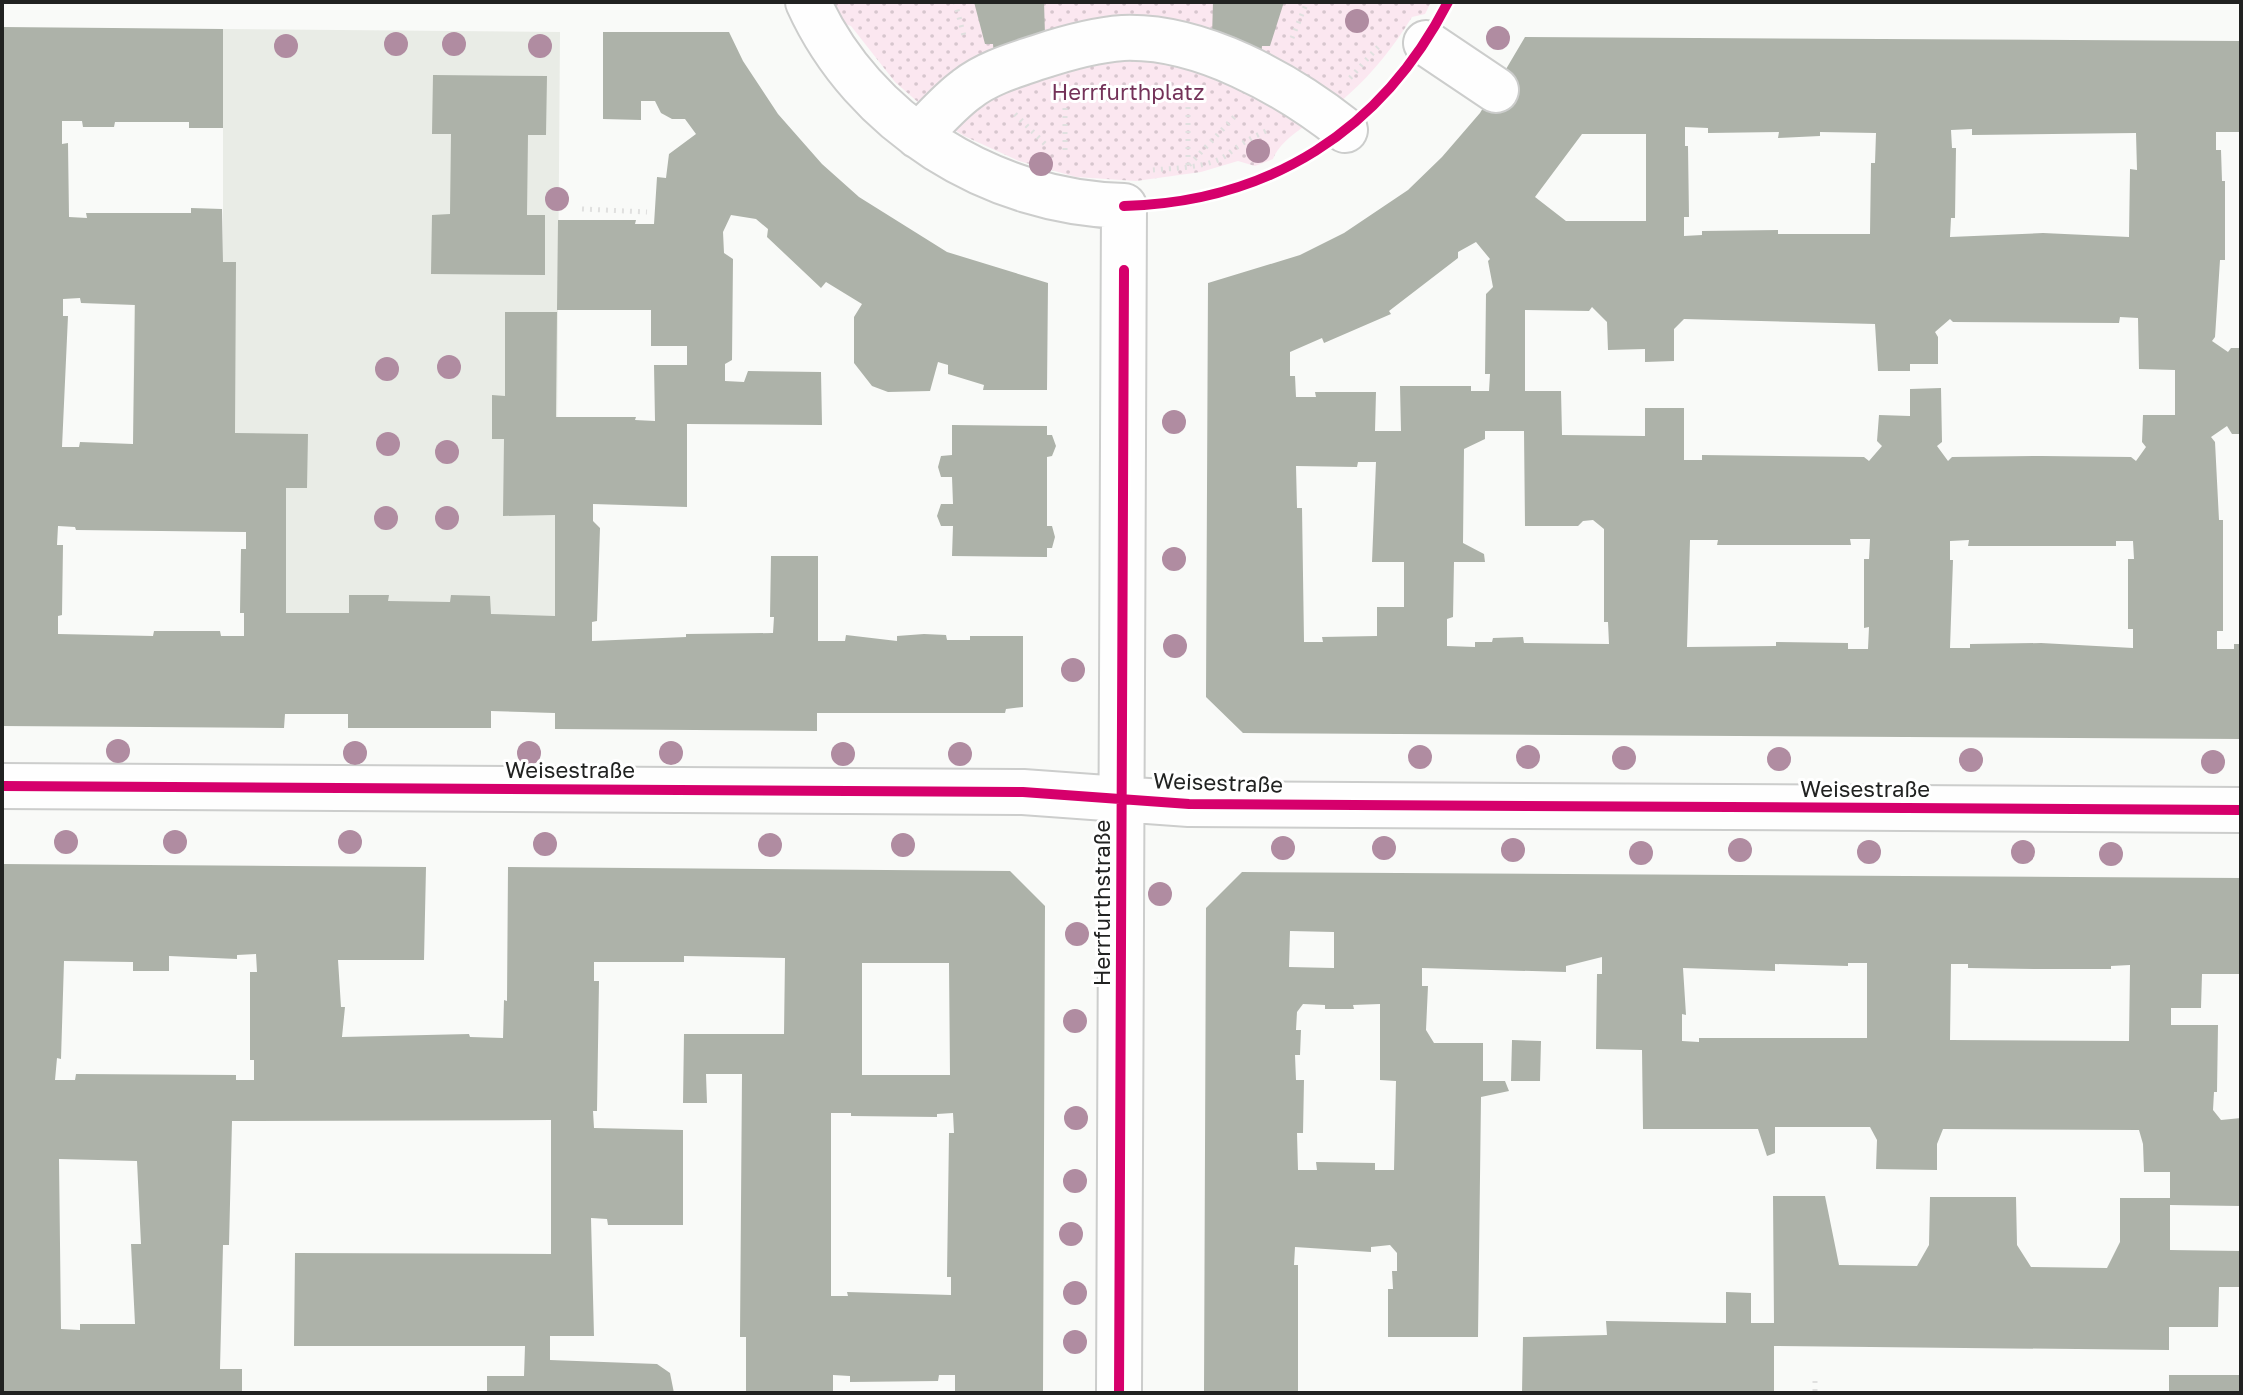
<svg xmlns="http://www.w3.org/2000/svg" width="2243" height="1395" viewBox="0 0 2243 1395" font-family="'Golos Text',sans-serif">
	<defs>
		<pattern id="park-dots" width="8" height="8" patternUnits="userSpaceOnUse" patternTransform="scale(2)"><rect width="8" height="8" fill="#fbe7f0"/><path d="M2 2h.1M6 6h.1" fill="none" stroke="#d7c6ce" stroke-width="1.8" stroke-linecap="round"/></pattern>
	</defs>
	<rect width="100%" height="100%" fill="#f9faf8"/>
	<!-- built -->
	<path fill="#e9ece6" d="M223,29L560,32L555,713L491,711V728H348V714H285L286,489L133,487L134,305L223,262Z"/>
	<!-- park -->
	<path fill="url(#park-dots)" d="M827,2H1431L1425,14L1412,17C1394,46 1374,72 1348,95C1327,115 1282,134 1273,159L1255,166L1238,161L1201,172L1136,181L1076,177L1019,161L964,136L936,118L895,82L851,26L833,20Z"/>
	<!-- building -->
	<path fill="#adb2a9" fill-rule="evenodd" d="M974,2H1044L1045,35L994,57L993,44H985Z
		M1213,2H1284L1270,46H1262L1261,58L1212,37Z
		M2,27L223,29V128H189V122H115L114,127H83L82,121H62V144L68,143L69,217L87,218L86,213H191V208L222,209L223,262H236L235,433L308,434L307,488H286V613H349V595H389L388,601L450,602L451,595L490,596L491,614L555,616V515L503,516L504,439H492V395L505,396V312H557L556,417H636L635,420L655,421L654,365H687V346H651V310H557L558,220H636L635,224H654L657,177L666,178L669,154L696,134L685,119H672L661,113L655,101H641V120L603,119V32H729L743,61L778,114L822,164L859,197L947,252L1048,283L1047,390H983L984,385L948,374V365L938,362L930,391L888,392L872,386L854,363V317L862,304L826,282L821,288L767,237L768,229L756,219L731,215L723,232L724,253L733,259L732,360L725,364V381L744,382L748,371L821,372L822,425L687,424V507L593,504V521L600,528L597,621L592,622V641L686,637V634L773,633L774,617H770L771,556H818V641H845L846,635L897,641V636L924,634L946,635L947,640H970V636H1023V707L1006,709L1005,713H817V731L555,729V713L491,711V728H348V714H285L284,728L2,726ZM80,298L81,303L135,305L133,444L80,442L79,447H62L68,316H63V299ZM58,526L75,527L76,530L246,532V549H241L240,613H244V636H221L220,631H154L153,636L58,634V616L62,615L63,545H57Z
		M1525,37L2241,41V132H2216V150H2221L2222,181H2225V260H2220L2215,337L2212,341L2228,352L2231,348H2241V434H2232L2227,426L2211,437L2215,442L2219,520H2223V631H2217V649H2234V644H2241V739L1243,733L1206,697L1208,283L1300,255L1344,233L1408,190L1442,157L1480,113ZM1685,127L1708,128V133L1779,132L1778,138L1820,136V132L1876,133L1875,163H1871L1870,234H1778V230L1702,231V235L1684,236V217H1689L1688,146H1685ZM1972,129V135L2136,133L2137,170L2130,169L2129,237L2043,233L1950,237L1951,218H1955L1956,148H1952L1951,130ZM1582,134H1646V221H1566L1535,197ZM1476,242L1490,259L1488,261L1493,287L1486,294L1485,374H1490L1489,391H1471V386H1400L1401,431H1375L1376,392H1315L1316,397H1296L1295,376H1290V352L1322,338L1324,343L1391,314L1389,311L1458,258V252ZM1592,307L1607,322L1608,350L1645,349V362L1674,361V329L1684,319L1875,324L1878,371H1910V364H1938V337L1935,332L1950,319L1953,322L2119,323L2120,317L2138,318L2139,369L2175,370V415H2143L2142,442L2146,447L2136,461L2131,457L2042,456L1952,457L1948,461L1937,446L1942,442L1941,388L1910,389V416L1879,415L1877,441L1882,446L1869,461L1864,457L1702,455V460H1684V408H1645V436L1562,435L1561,391H1525V310L1589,311ZM1485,431H1524L1525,526H1578L1583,521L1593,520L1604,529V622H1608L1609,644L1524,643L1523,637L1493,638L1492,642H1475V647L1447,646V619L1453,617L1454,562H1485L1484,554L1463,543L1464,449L1485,439ZM1358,462H1376L1372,562H1404V607H1377V636L1322,637L1323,642H1304L1302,508H1297L1296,466L1357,467ZM1850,539H1870L1869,559H1864V628L1869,627L1868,649H1848V643L1776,642V646L1687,647L1690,540H1718L1717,545H1851ZM1969,540L1968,546H2116V541H2133L2134,559H2128V629H2133V648L2041,643L1970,644V648H1950L1953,560H1950V541Z
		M433,75L547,76L546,135H528L527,215H545V275L431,274L432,215L450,214L451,134H432Z
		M952,425L1047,426V435H1052L1056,446L1052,456L1047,457V526H1052L1055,537L1052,548H1047V557L952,556L953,526H941L937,516L941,504H953L952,477H941L938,467L941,456L952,455Z
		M2,864L426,867L424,960H338L341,1007H345L342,1037L469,1034L470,1037L503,1038L504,1000L507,1001L508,867L1010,871L1045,906L1043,1393H955V1375H939L938,1381L850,1382V1376L833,1375V1393H746V1337H740L742,1074H706L707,1103H683L684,1034H784L785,958L684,956V962H594V981H599L597,1111H593L594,1128L683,1130V1225H608L607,1219L591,1218L594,1336H550V1360L657,1364L670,1373L674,1393H487V1376H524L525,1346H294L295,1253L551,1254V1120L232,1121L229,1245H223L220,1369H242V1393H2ZM256,954L257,972H250V1060H254V1080H236V1075L76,1074L75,1080H55L57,1058L61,1059L64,961L133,962V971H169V956L237,959V955ZM862,963H949L950,1075H862ZM831,1113H851V1116L937,1117V1114L953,1113L954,1133H949L947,1277H951V1295L847,1292L848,1296H831ZM59,1159L137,1161L141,1244H131L135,1324H80V1330L61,1329Z
		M1242,872L2241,878V974H2202L2201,1008H2171V1025H2218L2217,1092H2214L2213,1110L2221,1120L2241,1118V1206L2170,1205V1250L2241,1251V1287H2219L2218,1327H2169V1350L1774,1346V1393H1522L1523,1337L1607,1335L1606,1321L1726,1323V1292L1751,1293V1323H1774L1773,1196H1825L1839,1265L1917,1266L1929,1245L1930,1197H2016L2017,1245L2031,1267L2107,1268L2120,1242V1198H2170V1172H2144L2143,1144L2139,1130L1943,1129L1937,1144V1170L1876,1169L1877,1140L1870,1127H1775V1153L1767,1156L1758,1129H1643L1642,1050L1596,1049L1597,974H1602V957L1566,966V972L1422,968V986H1428L1426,1030L1434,1043H1483V1081H1505L1509,1091L1481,1097L1478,1337H1388V1289H1393L1392,1271H1397V1253L1390,1245L1371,1247V1252L1295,1247L1294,1265H1298V1393H1204L1206,908ZM1290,931L1334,932V968L1289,967ZM1848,963H1867V1038H1699V1042L1682,1041V1014L1686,1015L1683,968L1775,971V964L1848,966ZM1951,964H1968V968L2039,969H2111V966L2130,965L2129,1041L1950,1040ZM1303,1004L1325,1005V1009H1354L1353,1005L1380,1004V1080L1396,1081L1394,1170H1375V1163L1316,1162L1317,1170H1298L1297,1133H1303L1304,1080H1296L1295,1055H1300L1301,1030H1296L1297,1012Z
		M1512,1040L1541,1041L1540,1081H1511Z
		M2169,1375H2241V1393H2169Z"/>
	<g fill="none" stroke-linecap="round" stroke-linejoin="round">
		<!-- minor casing -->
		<g stroke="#cccdcc" stroke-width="48">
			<path id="minor" d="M808,2C863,124 992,203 1124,206L1119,1393
				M1426,43L1496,90
				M918,136C934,120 949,102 967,89C987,73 1015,65 1039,57C1066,48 1094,40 1123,38C1200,35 1287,84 1345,130
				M2,786L1023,792L1189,804L2241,810"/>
		</g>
		<!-- path -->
		<path stroke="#e0e0df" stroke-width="5" stroke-dasharray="2 6" stroke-linecap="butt" d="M955,2L964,36
			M1292,38L1307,2
			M1350,78L1378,47
			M1015,114L1045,144
			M1065,150V96
			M1188,165V95
			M1189,165L1237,114
			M1153,170C1174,168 1211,168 1228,154C1240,144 1251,138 1266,131
			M582,209L647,212
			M1815,1381V1393"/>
		<!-- minor -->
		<use href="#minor" stroke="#fefefe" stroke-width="44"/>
		<!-- cycleway casing -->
		<g stroke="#fff" stroke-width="15">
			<path id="cycleway" d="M1124,206C1269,202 1382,131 1448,2
				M2,786L1023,792L1189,804L2241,810
				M1119,1393L1124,270"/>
		</g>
		<!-- cycleway -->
		<use href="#cycleway" stroke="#d6006c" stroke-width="10"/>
	</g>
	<!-- trees -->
	<g fill="#b08ca1">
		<circle cx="1357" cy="21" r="12"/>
		<circle cx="1498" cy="38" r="12"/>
		<circle cx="396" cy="44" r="12"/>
		<circle cx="454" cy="44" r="12"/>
		<circle cx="286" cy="46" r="12"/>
		<circle cx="540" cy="46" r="12"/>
		<circle cx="1258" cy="151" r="12"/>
		<circle cx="1041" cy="164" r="12"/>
		<circle cx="557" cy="199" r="12"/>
		<circle cx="449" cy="367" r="12"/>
		<circle cx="387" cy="369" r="12"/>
		<circle cx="1174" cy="422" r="12"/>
		<circle cx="388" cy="444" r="12"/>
		<circle cx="447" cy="452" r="12"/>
		<circle cx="386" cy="518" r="12"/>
		<circle cx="447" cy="518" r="12"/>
		<circle cx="1174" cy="559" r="12"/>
		<circle cx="1175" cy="646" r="12"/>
		<circle cx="1073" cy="670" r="12"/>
		<circle cx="118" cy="751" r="12"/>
		<circle cx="355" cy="753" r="12"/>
		<circle cx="529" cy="753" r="12"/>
		<circle cx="671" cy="753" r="12"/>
		<circle cx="843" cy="754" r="12"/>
		<circle cx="960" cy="754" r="12"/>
		<circle cx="1420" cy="757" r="12"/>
		<circle cx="1528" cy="757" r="12"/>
		<circle cx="1624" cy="758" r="12"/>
		<circle cx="1779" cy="759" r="12"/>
		<circle cx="1971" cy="760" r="12"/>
		<circle cx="2213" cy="762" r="12"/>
		<circle cx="66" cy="842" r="12"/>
		<circle cx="175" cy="842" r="12"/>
		<circle cx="350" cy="842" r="12"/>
		<circle cx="545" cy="844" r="12"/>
		<circle cx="770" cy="845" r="12"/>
		<circle cx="903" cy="845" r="12"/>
		<circle cx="1283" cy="848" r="12"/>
		<circle cx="1384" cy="848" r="12"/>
		<circle cx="1513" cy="850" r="12"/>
		<circle cx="1740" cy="850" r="12"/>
		<circle cx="1869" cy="852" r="12"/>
		<circle cx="2023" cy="852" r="12"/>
		<circle cx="1641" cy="853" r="12"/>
		<circle cx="2111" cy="854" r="12"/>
		<circle cx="1160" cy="894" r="12"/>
		<circle cx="1077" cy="934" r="12"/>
		<circle cx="1075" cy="1021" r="12"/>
		<circle cx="1076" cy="1118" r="12"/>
		<circle cx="1075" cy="1181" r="12"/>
		<circle cx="1071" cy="1234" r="12"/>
		<circle cx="1075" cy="1293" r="12"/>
		<circle cx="1075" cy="1342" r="12"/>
	</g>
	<g text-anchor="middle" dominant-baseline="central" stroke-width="6" stroke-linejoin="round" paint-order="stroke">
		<!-- park labels -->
		<g font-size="22" fill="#743259" stroke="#fff">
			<text x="1128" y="91">Herrfurthplatz</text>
		</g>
		<!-- street labels -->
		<g font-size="22" fill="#212221" stroke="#fff">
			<text x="570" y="769">Weisestraße</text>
			<text transform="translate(1218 782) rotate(2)">Weisestraße</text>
			<text x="1865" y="788">Weisestraße</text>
			<text transform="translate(1101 903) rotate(-90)">Herrfurthstraße</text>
		</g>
	</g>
	<!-- border -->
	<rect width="2243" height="1395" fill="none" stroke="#212221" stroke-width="8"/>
</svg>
